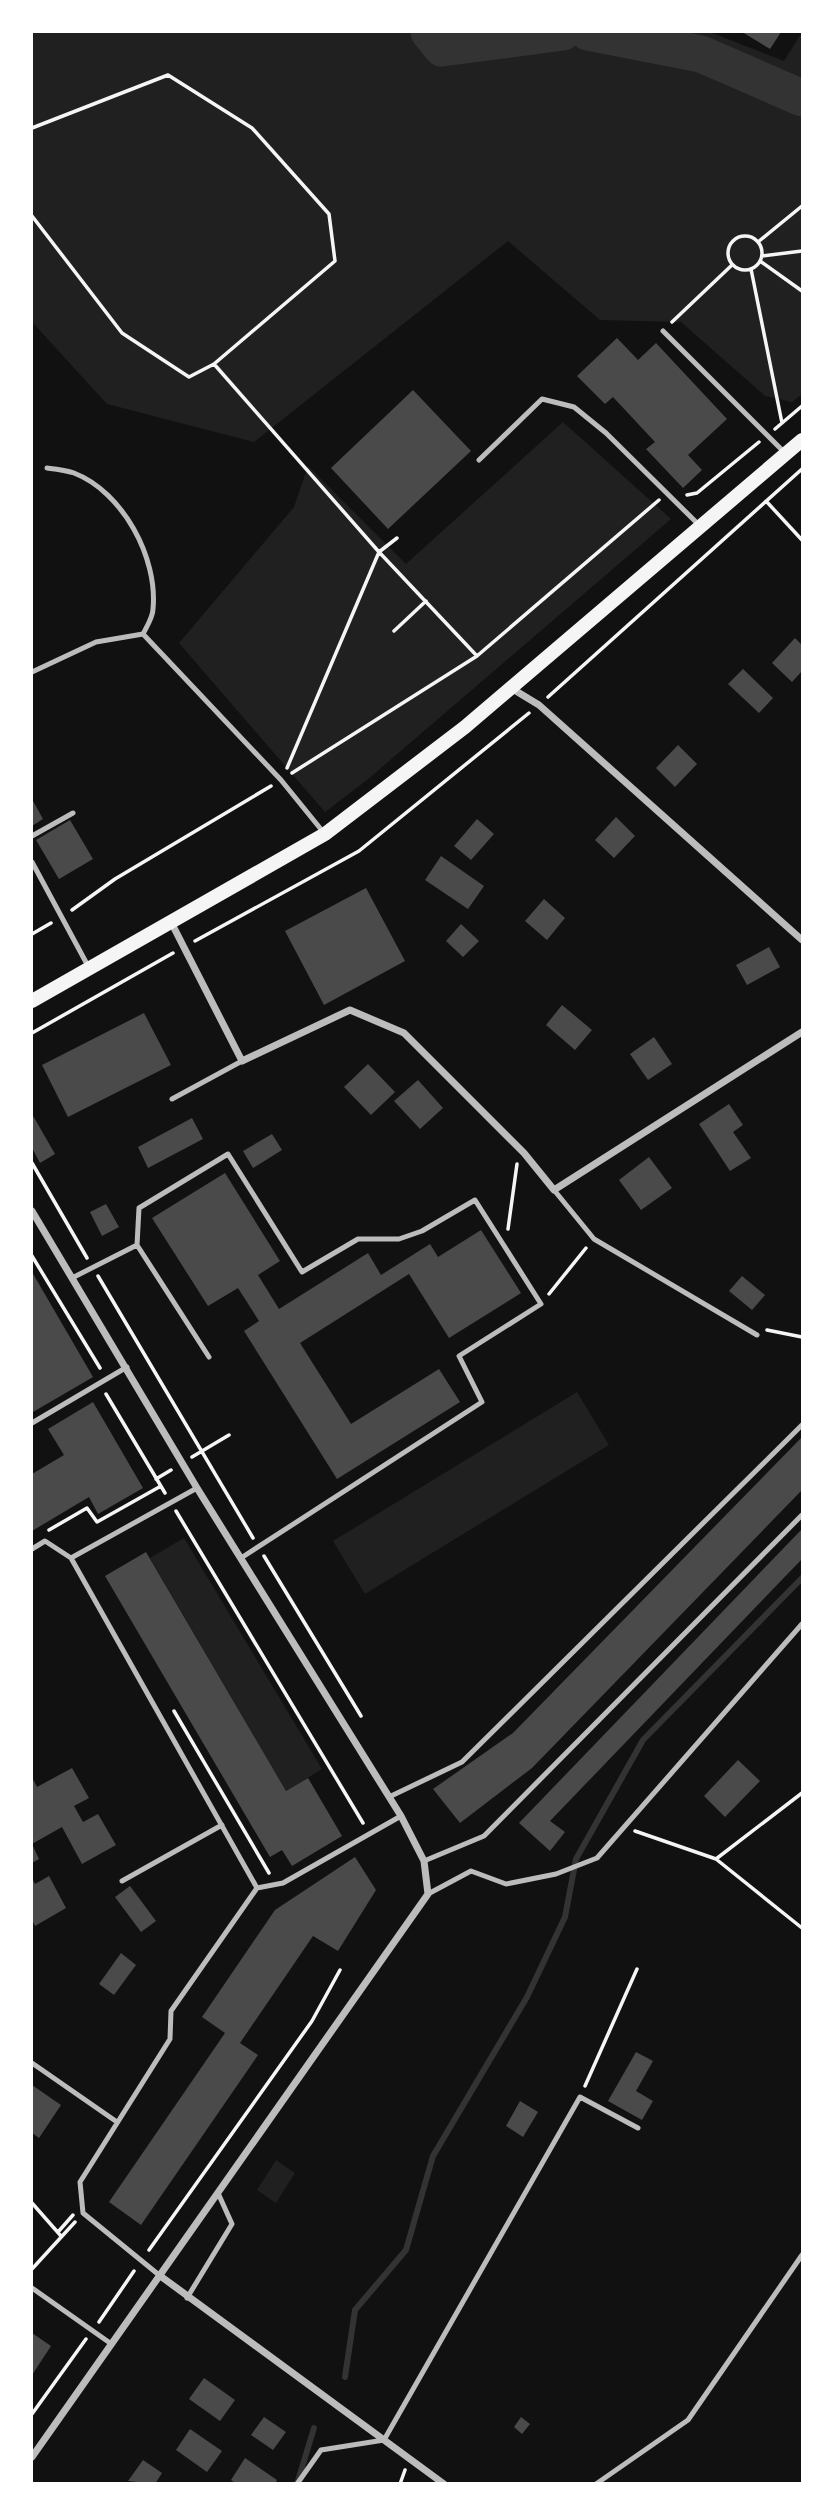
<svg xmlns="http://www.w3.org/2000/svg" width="834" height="2515" viewBox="0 0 834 2515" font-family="Raleway,sans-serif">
	<rect width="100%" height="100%" fill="#111"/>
	<!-- green -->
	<path fill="#202020" d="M32,32H710L784,61L802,32V394L792,402L765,396L681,322L600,320L508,241L254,442L107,404L32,322Z
		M563,422L671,519L367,780L325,812L179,643L294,507L308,466L406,564Z
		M577,1392L609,1445L365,1594L333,1541Z
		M184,1538L322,1769L286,1791L150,1558Z
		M276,2160L295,2173L276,2203L257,2190Z"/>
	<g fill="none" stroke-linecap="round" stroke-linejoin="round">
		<!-- stream -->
		<path stroke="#333" stroke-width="6" d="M345,2377L355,2310L406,2250L433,2156L527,1997L565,1917L576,1859L643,1740L802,1578
			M297,2484L314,2428"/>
		<!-- river -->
		<path stroke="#333" stroke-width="37" d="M429,32L442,48L563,32
			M588,32L701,54L802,98"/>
	</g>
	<!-- building -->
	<path fill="#4a4a4a" d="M742,32H781L770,49Z
		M617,338L638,360L656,343L727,419L688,455L702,470L683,488L646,449L655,442L613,397L605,404L577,376Z
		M413,390L471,451L388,529L331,468Z
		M795,638L802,645V671L792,682L772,663Z
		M743,669L773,698L759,713L728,684Z
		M678,745L697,764L675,787L656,768Z
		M32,799L43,819L32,826Z
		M616,817L635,836L614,858L595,840Z
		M477,819L494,834L471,860L454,846Z
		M70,820L93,859L59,879L36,840Z
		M441,856L484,886L468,909L425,880Z
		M366,888L405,961L324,1005L285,931Z
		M544,899L565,918L547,940L525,921Z
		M461,924L479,941L463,957L446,941Z
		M769,947L780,967L747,985L736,965Z
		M562,1005L592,1030L575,1050L546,1025Z
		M144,1013L171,1065L68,1117L42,1065Z
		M654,1037L672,1064L648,1080L630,1054Z
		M368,1064L395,1092L371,1115L344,1087Z
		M418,1080L443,1108L420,1129L394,1101Z
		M729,1104L743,1125L733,1132L751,1158L730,1171L699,1124Z
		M32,1114L55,1154L40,1163L32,1148Z
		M192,1118L203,1139L148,1168L138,1147Z
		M272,1134L282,1150L253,1168L243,1151Z
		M649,1157L672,1188L641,1210L619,1180Z
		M225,1173L280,1261L258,1275L279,1309L368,1253L381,1275L430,1244L438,1257L481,1230L521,1293L449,1338L409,1274L300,1343L351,1424L439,1369L460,1402L337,1479L244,1331L259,1321L238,1288L208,1306L152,1218Z
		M106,1204L119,1227L102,1236L90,1212Z
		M32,1272L93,1377L33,1412L32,1410Z
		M742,1276L765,1295L752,1310L729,1291Z
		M93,1402L143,1488L98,1514L89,1497L32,1531V1474L64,1455L48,1429Z
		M802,1437V1490L532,1768L460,1823L433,1789L513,1733Z
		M802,1529V1559L550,1821L565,1832L550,1851L519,1823Z
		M146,1552L286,1791L308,1778L342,1836L292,1866L282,1850L270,1857L105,1576Z
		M738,1760L760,1781L725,1817L704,1796Z
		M72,1768L89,1798L74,1806L83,1822L98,1814L116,1845L82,1864L62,1827L32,1844L39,1859L32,1863V1777L37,1787Z
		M355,1857L376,1890L338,1951L313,1936L240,2043L258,2055L141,2225L109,2202L225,2033L202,2017L275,1910Z
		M49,1876L66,1908L35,1926L32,1920V1878L35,1884Z
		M130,1886L156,1921L141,1932L115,1897Z
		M121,1953L136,1965L114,1995L99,1984Z
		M636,2052L653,2061L636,2091L653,2101L642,2120L608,2101Z
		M32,2085L61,2105L39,2138L32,2133Z
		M520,2101L538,2112L523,2137L506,2126Z
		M32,2333L51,2346L32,2375Z
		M204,2378L235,2400L220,2421L189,2399Z
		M264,2417L286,2432L273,2450L251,2435Z
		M521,2417L530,2424L522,2434L514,2427Z
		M190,2429L222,2451L207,2472L176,2450Z
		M245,2458L277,2480L275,2484H236L231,2480Z
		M143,2460L162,2473L155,2484L128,2481Z"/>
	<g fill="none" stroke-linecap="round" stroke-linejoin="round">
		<!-- path -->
		<path stroke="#f5f5f5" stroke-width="3.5" d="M32,128L168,75L252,128L329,214L335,261L214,364L189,377L122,333L32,216
			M728 253a17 17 0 1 1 34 0a17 17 0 1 1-34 0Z
			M758,242L802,206
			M762,256L802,251
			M760,261L802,291
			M751,269L782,423
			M672,322L732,265
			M214,364L379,552L287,768
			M775,429L802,406
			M687,495L697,493L759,442
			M766,501L802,540
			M397,538L379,552L477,656
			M394,631L426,601
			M548,697L802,469
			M292,773L477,656L659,500
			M72,910L115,879L271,786
			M32,934L51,923
			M195,941L359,851L529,713
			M32,1033L173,953
			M32,1163L87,1258
			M508,1229L517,1164
			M32,1256L100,1368
			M98,1276L253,1538
			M549,1294L586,1248
			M767,1330L802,1337
			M106,1394L165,1493
			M192,1457L229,1435
			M156,1479L171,1470
			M176,1511L363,1823
			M49,1530L87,1508L97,1522L161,1486
			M264,1556L361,1716
			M174,1711L269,1873
			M635,1831L716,1859L802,1928
			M716,1859L802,1793
			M585,2086L637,1969
			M32,2203L61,2236
			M58,2232L73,2215
			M149,2250L312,2021L340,1970
			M32,2269L75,2222
			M99,2322L134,2271
			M32,2414L86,2339
			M400,2484L405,2470"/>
		<!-- service -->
		<path stroke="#bcbcbc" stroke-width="5" d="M663,331L784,452
			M479,460L542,399L574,407L606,433L700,526
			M47,468C56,469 66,470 74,473C123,492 158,558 153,609C153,617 147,626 143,634
			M32,672L96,642L143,634L281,780L324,833
			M32,836L73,813
			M32,862L88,966
			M172,1099L242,1061
			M554,1190L594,1239L757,1335
			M137,1245L139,1208L228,1154L302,1272L358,1239H399L422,1231L475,1200L541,1304L459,1356L482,1402L241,1558
			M72,1278L137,1245L209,1357
			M32,1423L127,1367
			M197,1488L71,1558L257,1888
			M32,1549L45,1541L71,1558
			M389,1797L462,1762L802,1425
			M424,1861L484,1836L802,1515
			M122,1881L222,1825
			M428,1894L471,1871L506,1884L556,1874L597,1858L802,1624
			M32,2063L117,2122
			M159,2275L83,2213L80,2182L170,2039L171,2011L257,1888L283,1883L401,1816
			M32,2288L110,2343
			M187,2298L232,2224L218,2193
			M297,2484L321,2450L384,2440L580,2097L638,2128
			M596,2484L688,2420L802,2255"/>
		<!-- minor -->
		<path stroke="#bcbcbc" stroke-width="7" d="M511,688L539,705L802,940
			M171,922L242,1061L350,1010L404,1033L524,1153L554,1190L802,1032
			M32,1211L197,1488L401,1816L424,1861L428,1894L32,2457
			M159,2275L444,2484"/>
		<!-- secondary -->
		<path stroke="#f5f5f5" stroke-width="14" d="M32,1001L325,834L465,727L802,440"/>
	</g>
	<!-- border -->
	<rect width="834" height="2515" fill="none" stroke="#ffffff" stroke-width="66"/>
</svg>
